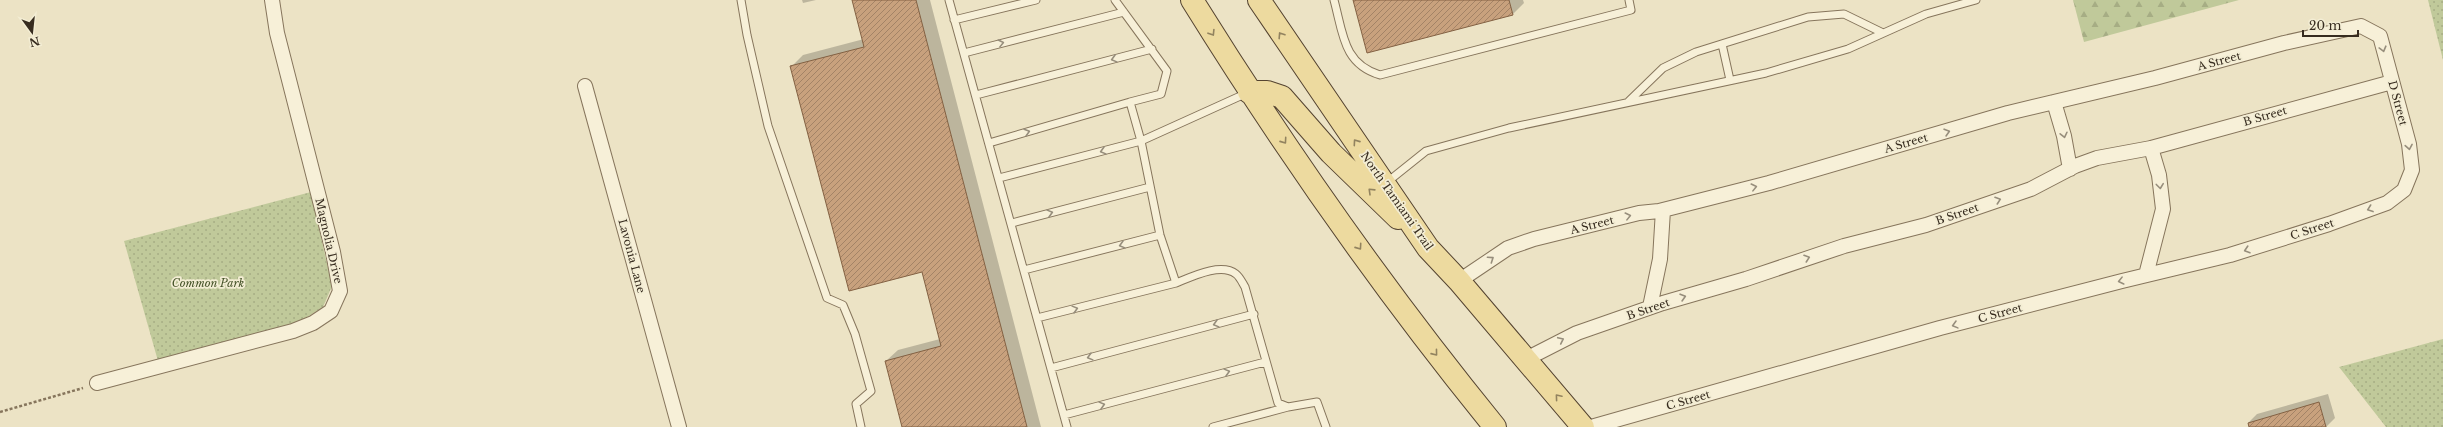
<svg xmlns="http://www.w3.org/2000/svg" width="2443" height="427" viewBox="0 0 2443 427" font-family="'Libre Baskerville',serif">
	<defs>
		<pattern id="forest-firs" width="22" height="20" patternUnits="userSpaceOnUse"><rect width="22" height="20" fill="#c0c99a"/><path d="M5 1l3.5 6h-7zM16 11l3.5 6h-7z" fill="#a6ad84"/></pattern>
		<pattern id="park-dots" width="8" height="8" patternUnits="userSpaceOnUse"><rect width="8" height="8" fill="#c0c99a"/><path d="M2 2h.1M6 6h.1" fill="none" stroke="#a6ad84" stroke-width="1.8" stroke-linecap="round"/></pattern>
		<pattern id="building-hatch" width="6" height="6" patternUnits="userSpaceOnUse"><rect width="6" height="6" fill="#c8a17d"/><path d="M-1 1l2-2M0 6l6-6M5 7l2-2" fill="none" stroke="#a38366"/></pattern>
	</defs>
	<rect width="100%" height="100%" fill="#ece3c5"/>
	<!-- forest -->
	<path fill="url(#forest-firs)" d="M2073,0H2239L2084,42Z"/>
	<!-- park -->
	<path fill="url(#park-dots)" d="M2428,0H2443V60Z
		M311,192L332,286L323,307L296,324L158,361L124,241Z
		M2443,339V427H2386L2339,367Z"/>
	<!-- shadow -->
	<path fill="#0003" d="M802,0H816L803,3Z
		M853,0H930L1041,427H903L886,361L898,350L940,339L922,271L791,67L803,55L864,39Z
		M1354,0H1523L1524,3L1513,14Z
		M2328,394L2335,418L2326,427H2249L2248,423L2257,414Z"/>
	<!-- building -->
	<path fill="url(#building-hatch)" stroke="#836143" d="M852,0H916L1027,427H902L885,361L941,346L922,272L849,291L790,66L864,47Z
		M1353,0H1509L1513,15L1367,53Z
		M2319,402L2326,427H2249L2248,423Z"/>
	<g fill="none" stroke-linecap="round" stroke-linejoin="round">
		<!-- service casing -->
		<g stroke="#86755c" stroke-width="9">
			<path id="service" d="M741,0L747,35L768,126L827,298L843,305L855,334L871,391L856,404L861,427
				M949,0L1067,427
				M1115,0L1167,71L1161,94L1130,102L1141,141L1247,93
				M1334,0C1343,33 1343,64 1380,75L1631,10L1629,0
				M954,20L1036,0
				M1722,44L1730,80
				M964,53L1124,12
				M976,95L1152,49
				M1629,101L1663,68L1696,52L1808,17L1844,14L1883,33
				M989,143L1130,102
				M999,178L1141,141L1160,235L1176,283C1191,277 1221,262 1236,274C1240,277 1243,284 1245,287L1278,403L1288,407L1317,402L1326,427
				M1386,183L1426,151L1509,128L1766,73L1848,49L1926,14L1976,0
				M1012,223L1150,187
				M1024,270L1160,235
				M1037,318L1176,283
				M1051,368L1254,314
				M1064,415L1265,362
				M1213,427L1288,407"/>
		</g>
		<!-- minor casing -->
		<g stroke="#86755c" stroke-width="16">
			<path id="minor" d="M585,86L679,427
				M2054,102L2064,136L2070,169
				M2146,275L2163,209L2159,175L2151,148
				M1459,281L1508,248L1534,239L1639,213L1659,211L1769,183L2008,113L2155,78L2284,43L2361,26L2380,36L2409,144L2412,170L2404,190L2387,203L2329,224L2230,255L2122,281L1940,328L1591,427
				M1650,307L1660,259L1663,210
				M1526,359L1577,333L1663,303L1746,279L1844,246L1926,225L2031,189L2075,166L2097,158L2151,148L2392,82
				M97,383L293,331L313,323L331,311L340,291L333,252L277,33L272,0"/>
		</g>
		<!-- primary casing -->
		<g stroke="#544330" stroke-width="24">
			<path id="primary" d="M1192,0C1284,148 1385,292 1495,427
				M1259,0L1428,248L1459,281L1583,427
				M1249,92H1267L1282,97L1331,153L1398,218"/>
		</g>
		<!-- path -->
		<path stroke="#86755c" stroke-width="2.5" stroke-dasharray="3 2" stroke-linecap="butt" d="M0,412L83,388"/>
		<!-- service -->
		<use href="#service" stroke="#f7f0d8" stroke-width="7"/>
		<!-- minor -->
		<use href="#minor" stroke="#f7f0d8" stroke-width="14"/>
		<!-- primary -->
		<use href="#primary" stroke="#edda9f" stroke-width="22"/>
	</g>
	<!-- one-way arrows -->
	<defs><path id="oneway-chevron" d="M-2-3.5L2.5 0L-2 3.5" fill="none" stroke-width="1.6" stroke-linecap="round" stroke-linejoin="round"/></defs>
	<g stroke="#92835f">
		<use href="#oneway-chevron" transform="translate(1212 33) rotate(58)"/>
		<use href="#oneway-chevron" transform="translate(1281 35) rotate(-123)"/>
		<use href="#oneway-chevron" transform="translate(1284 141) rotate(55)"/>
		<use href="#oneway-chevron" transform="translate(1356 142) rotate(-125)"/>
		<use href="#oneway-chevron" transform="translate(1371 191) rotate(-136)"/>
		<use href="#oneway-chevron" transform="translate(1359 247) rotate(55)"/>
		<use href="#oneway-chevron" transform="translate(1435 353) rotate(51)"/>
		<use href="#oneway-chevron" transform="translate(1558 397) rotate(-130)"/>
	</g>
	<g stroke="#978e7c">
		<use href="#oneway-chevron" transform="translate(1001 43) rotate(-14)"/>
		<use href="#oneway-chevron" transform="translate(2383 49) rotate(75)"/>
		<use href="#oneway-chevron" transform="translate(1114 59) rotate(165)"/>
		<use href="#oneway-chevron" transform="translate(1027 132) rotate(-16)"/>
		<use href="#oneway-chevron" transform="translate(1947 132) rotate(-16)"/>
		<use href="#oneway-chevron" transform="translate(2064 135) rotate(77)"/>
		<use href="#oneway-chevron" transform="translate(2409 147) rotate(80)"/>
		<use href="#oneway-chevron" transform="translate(1103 151) rotate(165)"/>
		<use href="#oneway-chevron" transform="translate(2160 186) rotate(83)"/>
		<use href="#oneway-chevron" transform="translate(1754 187) rotate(-14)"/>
		<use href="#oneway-chevron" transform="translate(1998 200) rotate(-19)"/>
		<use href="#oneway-chevron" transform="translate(2370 209) rotate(160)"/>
		<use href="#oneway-chevron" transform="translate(1050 213) rotate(-15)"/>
		<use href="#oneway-chevron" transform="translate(1628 216) rotate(-14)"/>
		<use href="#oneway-chevron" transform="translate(1122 245) rotate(165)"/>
		<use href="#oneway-chevron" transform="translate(2247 250) rotate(162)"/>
		<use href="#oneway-chevron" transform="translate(1807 258) rotate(-19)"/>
		<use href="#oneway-chevron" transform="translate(1491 259) rotate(-34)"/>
		<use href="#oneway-chevron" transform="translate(2121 281) rotate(166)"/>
		<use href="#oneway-chevron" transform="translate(1683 297) rotate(-16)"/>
		<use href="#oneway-chevron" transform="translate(1075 309) rotate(-15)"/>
		<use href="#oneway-chevron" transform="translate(1216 324) rotate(165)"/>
		<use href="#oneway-chevron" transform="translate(1955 325) rotate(165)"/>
		<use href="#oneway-chevron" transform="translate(1561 340) rotate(-25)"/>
		<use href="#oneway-chevron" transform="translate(1090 357) rotate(165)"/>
		<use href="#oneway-chevron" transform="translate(1227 372) rotate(-15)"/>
		<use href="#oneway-chevron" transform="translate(1102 405) rotate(-15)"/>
	</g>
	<g text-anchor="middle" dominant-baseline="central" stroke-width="3.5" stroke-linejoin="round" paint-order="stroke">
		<!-- street labels -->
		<g font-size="11" fill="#372c1f" stroke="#f3edd4">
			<text transform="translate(2219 61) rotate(-15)">A Street</text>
			<text transform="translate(2398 103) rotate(75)">D Street</text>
			<text transform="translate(2265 116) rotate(-16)">B Street</text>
			<text transform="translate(1906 143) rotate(-16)">A Street</text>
			<text transform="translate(1397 201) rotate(55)">North Tamiami Trail</text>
			<text transform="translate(1957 214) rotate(-19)">B Street</text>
			<text transform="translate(1592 225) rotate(-14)">A Street</text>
			<text transform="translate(2312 229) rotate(-18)">C Street</text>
			<text transform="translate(329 241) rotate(77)">Magnolia Drive</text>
			<text transform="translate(632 256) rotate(75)">Lavonia Lane</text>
			<text transform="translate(1648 309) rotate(-19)">B Street</text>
			<text transform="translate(2000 313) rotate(-15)">C Street</text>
			<text transform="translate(1688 400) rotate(-16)">C Street</text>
		</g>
		<!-- park labels -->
		<g font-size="11" font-style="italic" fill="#445227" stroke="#f3edd4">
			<text x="208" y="283">Common Park</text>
		</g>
	</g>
	<!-- north arrow -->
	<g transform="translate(32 32) rotate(165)" stroke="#f3edd4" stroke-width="3" paint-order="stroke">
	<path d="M0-3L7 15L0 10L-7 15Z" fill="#372c1f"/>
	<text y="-6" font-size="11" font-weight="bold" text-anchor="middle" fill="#372c1f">N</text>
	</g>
	<!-- scale -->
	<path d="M2303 30v6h55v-6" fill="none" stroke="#372c1f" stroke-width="2"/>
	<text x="2309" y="30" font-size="12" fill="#372c1f" stroke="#f3edd4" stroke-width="3" paint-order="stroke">20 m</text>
</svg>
